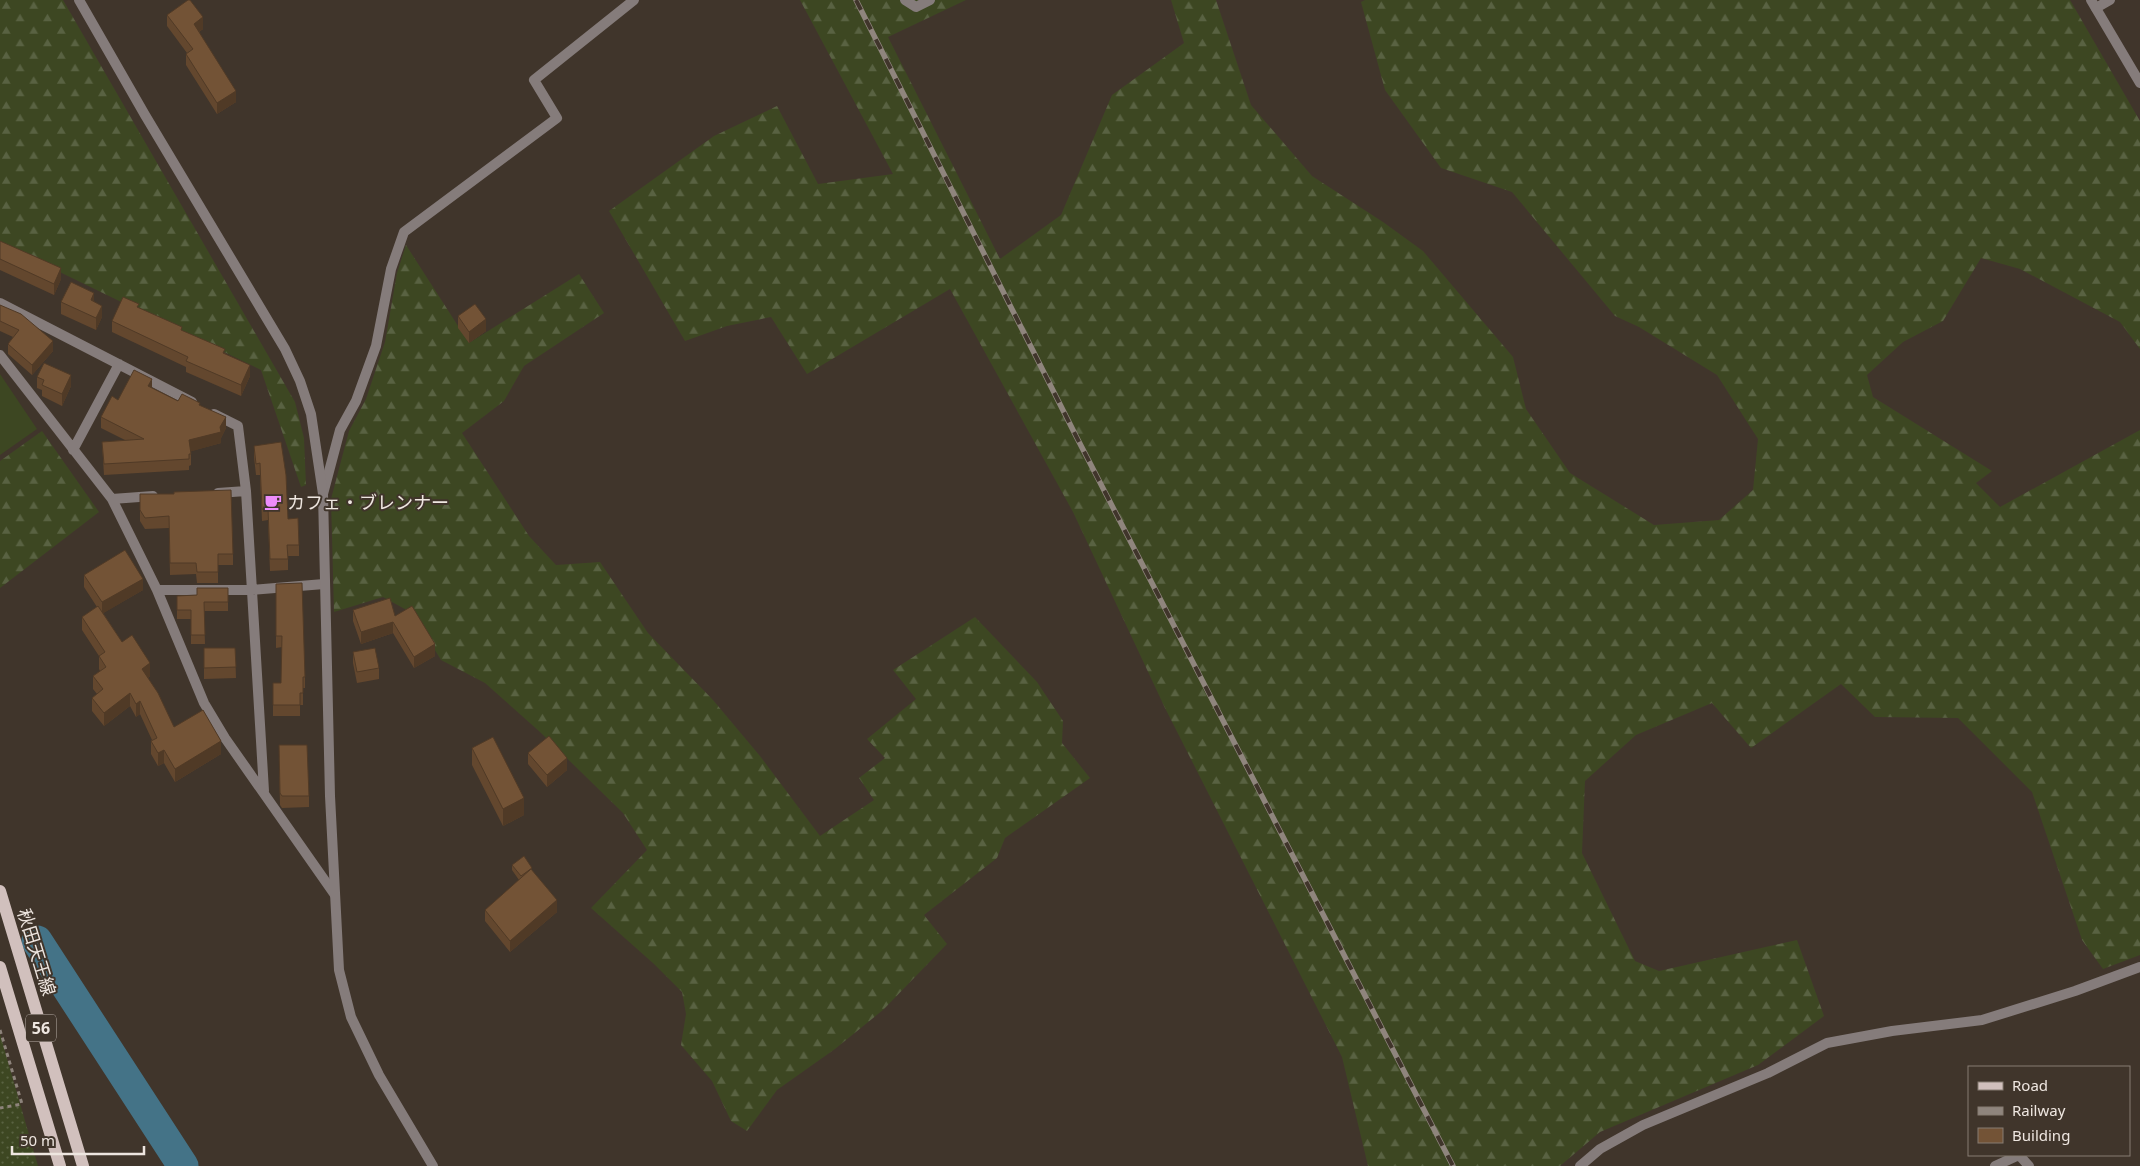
<svg xmlns="http://www.w3.org/2000/svg" width="2140" height="1166" viewBox="0 0 2140 1166" font-family="'Noto Sans','Noto Sans JP',sans-serif">
	<defs>
		<pattern id="forest-firs" width="22" height="20" patternUnits="userSpaceOnUse" patternTransform="scale(1.25)"><rect width="22" height="20" fill="#3d4722"/><path d="M5 1l3.5 6h-7zM16 11l3.5 6h-7z" fill="#596242"/></pattern>
		<pattern id="park-dots" width="8" height="8" patternUnits="userSpaceOnUse" patternTransform="scale(1.25)"><rect width="8" height="8" fill="#3d4722"/><path d="M2 2h.1M6 6h.1" fill="none" stroke="#596242" stroke-width="1.8" stroke-linecap="round"/></pattern>
	</defs>
	<rect width="100%" height="100%" fill="#40352b"/>
	<!-- grass -->
	<path fill="#3d4722" d="M0,374L37,429L0,455Z"/>
	<!-- forest -->
	<path fill="url(#forest-firs)" d="M0,0H63L295,402L304,438L306,485L301,487L261,370L0,243Z
		M800,0H966L888,37L1000,259L1061,215L1112,95L1184,43L1171,0H1216L1251,105L1312,176L1383,222L1423,251L1513,357L1526,409L1570,473L1654,525L1719,520L1753,490L1758,439L1717,375L1639,327L1615,316L1512,192L1441,168L1385,90L1361,2L1365,0H2070L2140,121V349L2120,322L2020,269L1981,258L1943,321L1903,342L1867,375L1873,397L1992,471L1976,483L2000,507L2140,430V955L2103,969L2082,940L2032,792L1958,718L1875,717L1841,684L1751,748L1712,703L1636,735L1585,781L1582,853L1635,961L1659,971L1797,940L1824,1016L1758,1065L1600,1132L1560,1166H1368L1342,1057L1165,708L1073,512L950,289L807,374L771,317L727,326L685,341L609,211L714,136L777,106L818,184L893,174Z
		M406,245L469,343L579,274L604,313L524,366L504,401L462,433L529,536L556,565L600,562L648,633L713,700L760,756L820,836L874,800L859,778L885,758L867,739L916,699L893,670L975,617L1037,682L1063,721L1062,743L1090,778L1005,838L997,858L924,915L947,944L883,1010L835,1049L777,1090L747,1131L731,1121L712,1081L681,1045L686,1014L682,992L654,964L591,908L647,850L623,813L540,732L485,683L441,660L412,613L383,597L334,612L331,499L349,431L366,399L385,342L397,273Z
		M42,431L99,512L0,588V461Z"/>
	<!-- park -->
	<path fill="url(#park-dots)" d="M0,1034L38,1166H0Z"/>
	<g fill="none" stroke-linecap="round" stroke-linejoin="round">
		<!-- river -->
		<path stroke="#447387" stroke-width="31" d="M37,941L183,1166"/>
		<!-- path -->
		<path stroke="#8d837b" stroke-width="3" stroke-dasharray="4 4" stroke-linecap="butt" d="M0,1030L22,1104L0,1108"/>
		<!-- minor -->
		<path stroke="#857c7b" stroke-width="10" d="M905,0L916,7L930,0
			M2096,8L2110,0
			M0,303L192,402
			M0,355L112,499L157,590L204,703L225,738L335,895
			M214,414L238,426L246,491L264,791
			M73,450L119,364
			M218,493L246,491
			M323,494L340,430L356,401L376,346L391,269L404,232L557,118L534,80L634,0
			M112,499L153,496
			M157,590H252L324,584
			M1580,1166L1600,1149L1643,1125L1768,1073L1827,1043L1892,1031L1982,1020L2075,991L2140,967
			M1995,1166L2019,1155L2029,1166"/>
		<!-- tertiary -->
		<path stroke="#857c7b" stroke-width="10" d="M79,0L145,115L285,349L300,381L311,414L323,494L330,796L339,970L351,1017L379,1075L433,1166
			M2091,0L2140,83"/>
		<!-- primary -->
		<path stroke="#d1c0bd" stroke-width="12" d="M0,891L83,1166
			M0,967L60,1166"/>
		<!-- rail casing -->
		<g stroke="#8f857d" stroke-width="5.5">
			<path id="rail" d="M856,0L1076,436L1453,1166"/>
		</g>
		<!-- rail -->
		<use href="#rail" stroke="#40352b" stroke-width="4" stroke-dasharray="11" stroke-linecap="butt"/>
	</g>
	<!-- wall -->
	<path fill="#63472e" d="M167,15L203,29L199,32L236,102L217,114L186,65V54L187,53L167,26Z
		M0,241L61,279L54,295L0,270Z
		M61,302H94L102,317L96,330L61,314Z
		M0,305L53,351L32,375L8,354V344L13,337L0,331Z
		M139,308L225,353L250,376L241,396L186,372V367L112,332V321Z
		M458,316L486,331L469,343L458,328Z
		M37,377L71,386L62,406L42,396V390L37,388Z
		M152,388L178,401L200,405L226,428L221,438V443L191,451V465L189,466V470L104,475L102,442L125,440L101,428V417L118,400Z
		M254,446L288,519L299,545V556H288V570L270,571L268,520L262,521L260,475H256L254,457Z
		M140,494H174L233,554V565H218V583H197L196,574L170,575L169,528L145,529L140,521Z
		M84,575L143,590L103,613L122,642L150,676L148,678L174,727L221,754L175,782L164,763L158,766L151,754V741L152,740L140,714L136,717L130,706L104,726L92,711V698L97,694L93,689V676L100,671L99,669V656L82,630V617L97,607L84,587Z
		M276,584L305,677V688H303V705H300V716H273V683H281L282,647L276,648Z
		M228,588V611H204L205,644H191V619H177V596L197,595Z
		M353,610L395,616L435,656L414,668L393,633L361,644L353,621Z
		M204,648H235L236,678L204,679Z
		M353,652L379,668V679L357,683L353,663Z
		M472,748L524,815L503,826L472,765Z
		M528,753L567,770L547,787L528,764Z
		M279,757L309,796V807L282,808L280,805Z
		M512,865L532,871L557,912L510,952L485,921V910L519,880L512,870Z"/>
	<!-- shaded-wall -->
	<path fill="#503a26" d="M203,17V29L194,35V24Z
		M236,91V102L217,114V103Z
		M61,268V279L54,295V284Z
		M94,293V304L91,300Z
		M102,306V317L96,330V318Z
		M486,319V331L469,343V332Z
		M53,341V351L32,375V365Z
		M250,365V376L241,396V385Z
		M71,375V386L62,406V394Z
		M152,379V390L148,386Z
		M226,417V428L221,438V443L189,452V440Z
		M143,579V590L102,614V602Z
		M393,622V633L361,644V632Z
		M435,644V656L414,668V657Z
		M150,663V676L142,682V669Z
		M130,693V706L104,726V713Z
		M140,701V714L136,717V704Z
		M221,741V754L175,782V769Z
		M164,750V763L158,766V753Z
		M567,758V770L547,787V775Z
		M524,798V815L503,826V809Z
		M557,900V912L510,952V941Z"/>
	<!-- building -->
	<path fill="#735336" stroke="#503a26" d="M188,0H190L203,17L194,24L236,91L217,103L186,54L193,49L167,15Z
		M0,241L61,268L54,284L0,259Z
		M71,282L94,293L91,300L102,306L96,318L61,302Z
		M123,297L139,304L137,307L182,327L181,330L225,349L223,353L250,365L241,385L186,361L188,357L112,321Z
		M475,304L486,319L469,332L458,316Z
		M0,305L21,314L53,341L32,365L8,344L19,330L0,321Z
		M44,363L71,375L62,394L42,385L44,380L37,377Z
		M134,370L152,379L148,386L178,401L182,394L200,403L199,405L226,417L220,427L221,432L189,440L191,454H189V459L104,464L102,442L144,439L101,417L112,396L118,400Z
		M281,442L286,475L288,519L298,518L299,545H287L288,559H270L268,509H262L260,463L256,464L254,446Z
		M231,490L233,554H218V572H197L196,563H170L169,516L145,518L140,510V494H174V492Z
		M125,550L143,579L102,602L84,575Z
		M302,583L305,677H303V693H300V705H273V683H281L282,636H276V584Z
		M197,588H228V602H204L205,635H191V610H177V596L197,595Z
		M390,598L395,616L412,606L435,644L414,657L393,622L361,632L353,610Z
		M98,606L122,642L132,635L150,663L142,669L158,693L174,727L203,710L221,741L175,769L164,750L158,753L151,741L157,738L140,701L136,704L130,693L104,713L92,698L103,689L93,676L106,667L99,656L105,652L82,617Z
		M204,648H235L236,667L204,668Z
		M375,648L379,668L357,672L353,652Z
		M549,736L567,758L547,775L528,753Z
		M493,737L524,798L503,809L472,748Z
		M279,745H307L309,796H282L280,793Z
		M524,856L532,868L521,876L512,865Z
		M531,869L557,900L510,941L485,910Z"/>
	<!-- icons -->
	<defs>
		<g id="cafe-bare" transform="scale(1.35)"><path d="M-5.5-4.5H6V0H3Q3 3.5 0 3.5H-2.5Q-5.5 3.5-5.5 0ZM3-3.2v2h1.7v-2ZM-6 4.5H4V6H-6Z" fill="#ed8cfa" stroke="#40352b" stroke-width="2.5" paint-order="stroke"/></g>
	</defs>
	<g fill-rule="evenodd">
		<use href="#cafe-bare" x="273" y="502"/>
	</g>
	<g text-anchor="middle" dominant-baseline="central" stroke-width="4" stroke-linejoin="round" paint-order="stroke">
		<!-- shield labels -->
		<rect fill="#40352b" stroke="#bab1aa" stroke-width="1" x="26" y="1014.5" width="30" height="27" rx="4"/>
		<g font-size="16" font-weight="bold" fill="#eee6e0">
			<text x="41" y="1028">56</text>
		</g>
		<!-- poi labels -->
		<g font-size="18" fill="#eee6e0" stroke="#40352b" text-anchor="start">
			<text x="287" y="502">カフェ・ブレンナー</text>
		</g>
		<!-- street labels -->
		<g font-size="18" fill="#eee6e0" stroke="#40352b">
			<text transform="translate(37 952) rotate(73)">秋田天王線</text>
		</g>
	</g>
	<!-- legend -->
	<rect x="1968" y="1066" width="162" height="90" fill="#40352b" stroke="#867c73"/>
	<rect x="1978" y="1082" width="25" height="8" fill="#d1c0bd" stroke="#867c73"/>
	<text x="2012" y="1091" font-size="15" fill="#eee6e0">Road</text>
	<rect x="1978" y="1107" width="25" height="8" fill="#8f857d" stroke="#867c73"/>
	<text x="2012" y="1116" font-size="15" fill="#eee6e0">Railway</text>
	<rect x="1978" y="1128" width="25" height="15" fill="#735336" stroke="#867c73"/>
	<text x="2012" y="1141" font-size="15" fill="#eee6e0">Building</text>
	<!-- scale -->
	<path d="M12 1146v8h132v-8" fill="none" stroke="#eee6e0" stroke-width="2.5"/>
	<text x="20" y="1146" font-size="15" fill="#eee6e0" stroke="#40352b" stroke-width="4" paint-order="stroke">50 m</text>
</svg>
